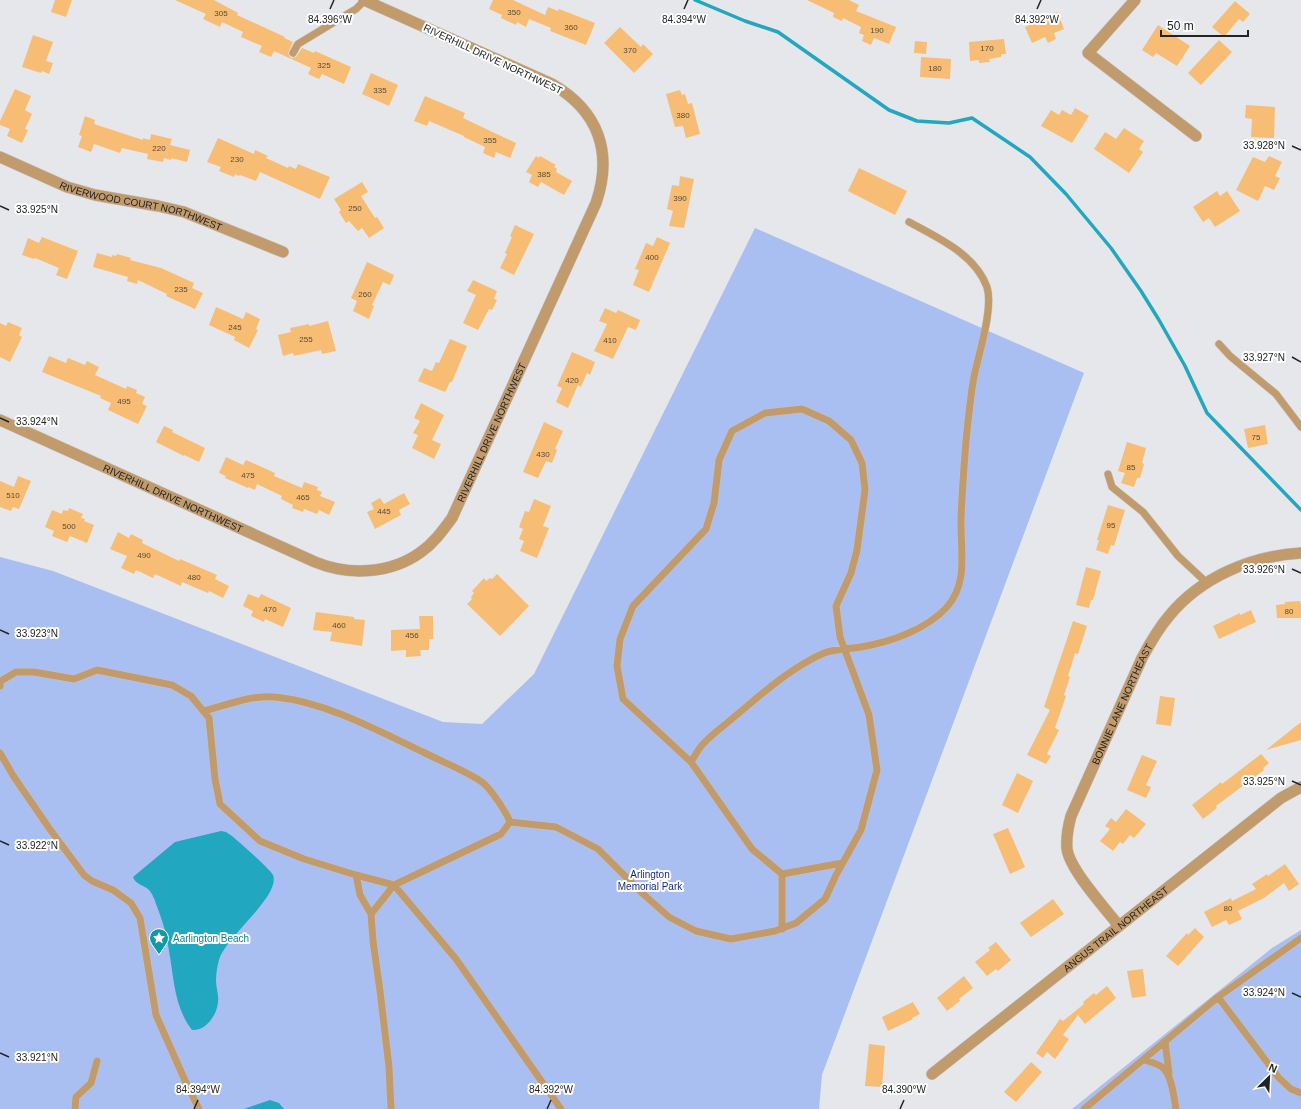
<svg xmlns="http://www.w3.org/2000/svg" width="1301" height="1109" viewBox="0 0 1301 1109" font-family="Arial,sans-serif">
	<rect width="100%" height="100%" fill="#e6e7ea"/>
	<!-- green -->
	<path fill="#a9bff2" d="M755,228L1084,373L822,1075L819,1109H0V557L53,571L443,722L482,724L534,674Z
		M1301,930V1109H1072L1272,948Z"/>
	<!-- water -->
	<path fill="#21a7bf" d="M221,831L226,832L232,836C239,842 270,869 273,875C281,896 226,936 219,960C217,967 216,974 216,981C216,988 219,995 218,1002C217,1015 206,1031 192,1030C174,1007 174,978 169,951C167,935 162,919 156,904C155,900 152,893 149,890C144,885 136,885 133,877L175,842Z
		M270,1100L279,1103L284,1109H244Z"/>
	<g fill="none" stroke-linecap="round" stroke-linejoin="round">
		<!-- stream -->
		<path stroke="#21a7bf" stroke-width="3.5" d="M695,0L745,21L778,32L889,110L917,121L949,123L972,118L1030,157L1066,194L1111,248L1141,291L1159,320L1185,366L1207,413L1301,510"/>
	</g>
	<!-- building -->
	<path fill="#f7bd75" d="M55,0H72L66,17L51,12Z
		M175,0H214L238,13L237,15L285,37L284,38L293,42L288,53L291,58L296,57L302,48L314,53L315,51L351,67L344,84L322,74L319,79L308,74L311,68L274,51L271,57L259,52L262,46L241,37L243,32L222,22L220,27L203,19L206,14Z
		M493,0H513L545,15L548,7L558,11L559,9L595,23L586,45L550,31L551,28L529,19L526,27L517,22L516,25L501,18L502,15L489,9Z
		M807,0H849L859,5L856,11L896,27L889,44L874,38L871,45L862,41L864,35L859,33L861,27L843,18L842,21L833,17L834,13Z
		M1235,1L1250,14L1243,22L1239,19L1224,37L1212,27Z
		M1057,12L1064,29L1054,33L1056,39L1048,43L1045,37L1032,43L1025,27Z
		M1158,25L1190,46L1177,66L1156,53L1153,57L1142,50Z
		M620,27L641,47L643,44L653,54L634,73L604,43Z
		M33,35L53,42L46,61L53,63L49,74L42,71L41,73L22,67Z
		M1004,39L1006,54H1001V57L989,59L990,62L979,63V60L970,61L969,42Z
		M1219,40L1232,52L1201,85L1188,73Z
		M915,41L927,42L926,54L914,53Z
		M921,57L951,59L950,79L920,77Z
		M371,73L398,85L389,106L362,94Z
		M15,89L31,96L25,110L32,114L25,129L28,130L22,143L7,136L10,129L0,125V121Z
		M680,90L682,95L685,94L688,104L692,103L700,134L686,138L683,126L675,127L666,94Z
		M425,96L465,113L463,118L516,143L510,158L496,152L494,158L483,153L485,147L464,137V136L429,121L427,126L414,121Z
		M1246,105L1275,107L1274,138L1251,137L1252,119L1245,118Z
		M1075,108L1089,116L1072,143L1041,126L1051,110L1059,115L1062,110L1071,115Z
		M85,116L95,120L94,124L143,140V138L150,140L151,134L172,139L170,145L190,150L187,162L171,158V160L164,158L163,162L147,159L148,154L122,148L120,153L94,144L91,152L78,147L82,136L79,135Z
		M1124,128L1144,141L1139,149L1143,152L1129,173L1094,149L1105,132L1116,139Z
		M218,138L254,154L255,150L268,156L266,158L288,168L289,166L296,169L298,164L330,177L320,199L260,172L256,181L240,175L239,176L235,174L234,177L219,171L221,167L207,162Z
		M536,156L539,158L540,156L556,165L554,167L557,169L556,172L572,181L564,195L541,182L538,187L529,182L532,175L526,172Z
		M1269,156L1282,162L1275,176L1280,178L1274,190L1265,186L1258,201L1236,190L1253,157L1265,162Z
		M859,168L907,191L895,215L848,191Z
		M680,176L694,179L684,228L669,226L673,211L667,209L672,185L679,186Z
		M362,182L368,192L361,196L375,218L377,217L384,228L369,238L362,228L358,231L349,221L346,223L339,212L341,210L334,199Z
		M1217,191L1220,196L1227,191L1240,211L1215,227L1209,218L1203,222L1193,207Z
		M515,225L534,234L514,275L500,268L507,254L505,253L512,237L510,236Z
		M42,237L78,251L67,279L56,275L59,268L35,258L34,259L22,255L28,238L39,243Z
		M657,237L670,243L649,292L633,285L639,270L635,269L646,243L653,246Z
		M97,253L112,257V255L116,256L117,254L131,258L130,260L161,268L194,283L192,288L203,293L195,309L166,296L167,294L138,280L137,284L127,281L128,277L93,267Z
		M367,262L394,275L390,285L383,282L372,305L374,306L369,319L353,311L357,301L351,298Z
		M473,280L497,291L494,299L497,300L492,310L489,309L478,330L463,323L476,295L467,291Z
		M216,307L243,319L246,312L260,319L256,329L258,330L249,348L234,340L235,337L209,325Z
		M605,308L616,313L618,310L640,320L636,330L628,327L613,359L594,351L607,324L599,321Z
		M328,321L336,351L322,354L321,350L294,356L293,353L283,356L278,335L291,332L290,328L309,324V326Z
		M8,322L22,328L19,335L22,337L10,362L0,357V323L6,326Z
		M450,339L467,346L452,382H450L445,392L418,381L424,368L432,371L436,362L439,363Z
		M572,352L595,362L590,375L587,373L581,387L578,385L568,408L556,402L562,388L557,386Z
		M49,356L66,363L68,358L85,365L87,361L99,367L95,375L126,389L127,386L137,390L136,393L145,397L142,404L147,406L138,424L108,410L111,403L100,398L101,396L42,372Z
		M421,403L444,415L432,440L441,444L434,459L412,448L418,435L413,433L420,421L414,418Z
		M544,422L563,431L555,449L557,450L552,463L546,461L538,478L523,472Z
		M1265,425L1268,444L1248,448L1244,429Z
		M164,426L173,430L172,432L205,448L199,462L184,455V456L156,442Z
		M1127,442L1146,448L1142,463L1144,464L1140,478H1137L1134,487L1121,483L1125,473L1118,471Z
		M226,457L243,465L246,460L275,473L274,476L302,488L304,482L318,487L317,490L322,492L320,496L335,502L329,515L319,510L317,514L304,509L303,512L292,508L293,505L281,499L282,496L257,484L255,490L248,487V488L225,478L226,476L219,473Z
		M18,476L31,481L19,509L13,507L11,511L0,507V481L14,487Z
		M404,493L410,504L399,510L401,515L375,529L367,512L374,509L371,503L380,498L384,504Z
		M534,499L551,506L543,526L549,528L537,558L520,551L524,541L519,539L523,529L519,527L525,511L529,512Z
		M1108,505L1125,510L1114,546L1111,545L1108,554L1096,550L1099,540H1097Z
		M69,508L83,514L81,518L85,519L84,521L94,525L87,543L70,536L67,542L52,536L54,531L45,527L52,510L62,514L63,510L68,511Z
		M118,532L129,538L131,534L143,540L142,543L179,561L180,559L217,575L215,579L229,586L223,598L209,591L208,593L182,582L181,586L155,574L153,578L136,570L134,574L121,568L127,556L110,549Z
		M1086,567L1101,571L1093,600H1091L1089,608L1076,605Z
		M497,574L529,606L500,636L467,604L472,599L471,597L474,593L472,591L484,578L486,581L490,578L492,579Z
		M248,594L259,598L261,594L291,608L283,627L265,619L264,622L251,616L253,611L243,606Z
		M1300,601V603H1301V618H1277L1276,605L1285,604V602Z
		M1251,610L1256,622L1219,639L1213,626L1240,613V615Z
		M316,612L354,617V619L365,620L362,646L330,641L332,632L313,630Z
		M419,616H433V639H429V650H420L421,656L406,657V650L391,651V630L420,629Z
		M1073,621L1087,626L1078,654L1075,653L1068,676L1070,677L1064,695L1066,696L1055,728L1059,730L1047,754L1051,756L1046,764L1027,755L1050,710L1044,707Z
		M1160,696L1175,698L1171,726L1156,724Z
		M1301,722V740L1266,750Z
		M1261,754L1269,763L1263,768L1264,770L1216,806L1217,808L1203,819L1192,805L1221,782L1222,784Z
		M1142,755L1157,761L1146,785L1151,787L1146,798L1127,790Z
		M1017,773L1033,781L1018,813L1002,805Z
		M1126,809L1146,824L1134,838L1130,835L1123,844L1120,842L1113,851L1100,841L1110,829L1105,826L1111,818L1116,822Z
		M1008,828L1025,867L1010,874L993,834Z
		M1285,864L1299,884L1289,891L1284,883L1264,898L1238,911L1242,919L1229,925L1226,920L1212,927L1204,912L1231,898L1232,901L1256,889L1252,884L1267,874L1268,876Z
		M1053,899L1064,914L1031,937L1020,923Z
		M1195,928L1204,937L1178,966L1166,956L1187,933L1188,935Z
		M996,942L1011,960L998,971L996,969L987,976L975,962L990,950L988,948Z
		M1143,969L1146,996L1132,998L1127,971Z
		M964,976L973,988L959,999L960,1001L947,1011L937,998Z
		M1107,986L1116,998L1085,1024L1078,1015L1063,1035L1069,1039L1055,1059L1047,1052L1043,1058L1036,1053L1060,1019L1063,1021L1084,1004L1083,1002L1094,993L1096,995Z
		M913,1002L920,1014L912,1018L913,1019L888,1031L882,1017Z
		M869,1044L885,1046L882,1087L865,1086Z
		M1031,1062L1042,1072L1016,1102L1004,1092Z"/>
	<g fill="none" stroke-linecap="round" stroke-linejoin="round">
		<!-- service casing -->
		<g stroke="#c3c4c6" stroke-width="8">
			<path id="service" d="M293,53L298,44L356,9L365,0
				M1219,344L1230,356L1276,394L1301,427
				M1108,474L1112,487L1143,512L1178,556L1207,583
				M0,686L1,681L16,672H34L74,679L97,670L172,685L191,696L209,718L215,779L220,804L260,841L304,859L356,875L360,895L371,914L373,941L380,991L389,1067L391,1109
				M204,711C227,705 250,695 275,697C326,702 379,731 425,753C443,762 466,771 482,782C491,789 506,812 510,822L501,834L394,885L356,875
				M0,753L14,777L49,828L84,875L92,881L113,890L131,903L140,918L156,1015L187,1085L199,1109
				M691,762C695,756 698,749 703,744C712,734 724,726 734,717C763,693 790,668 824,653C835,649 849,649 861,647C890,642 926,630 947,607C969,582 960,549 961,518C962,493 964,466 966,441C968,421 970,401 973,382C977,358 994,310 987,287C975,254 938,238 909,222
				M510,822L556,827L598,849L642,893L669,917L696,931L731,939L775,931L796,923L825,899L836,875L861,830L877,770L869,715L840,637L836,606L851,573L857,550L865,490L862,463L851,440L829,421L802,409L765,413L732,431L719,460L714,503L706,529L633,606L620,639L617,666L623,699L691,762L752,849L782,874L842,863
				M371,914L394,885L456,959L561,1109
				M782,929V874
				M1218,997L1279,1078L1291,1089L1301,1093
				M1165,1042L1169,1073
				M1144,1060C1151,1062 1160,1064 1164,1069C1172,1077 1174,1098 1176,1109
				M75,1109L76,1097L91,1083L97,1061
				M1084,1109L1218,997L1301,938"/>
		</g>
		<!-- minor casing -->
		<g stroke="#c3c4c6" stroke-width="12">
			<g id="minor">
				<path d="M1135,0L1088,53L1196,136"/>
				<path id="s1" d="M0,157L67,187L95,195L158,206L184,212L283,252"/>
				<path id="s2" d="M0,420L315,562C349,576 391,574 421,552C434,543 443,530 452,518L596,203C613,153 599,111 552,84L364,0"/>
				<path id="s3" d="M1119,926C1105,908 1070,870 1067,849C1066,838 1068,827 1071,816L1142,658C1150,643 1158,629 1169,616C1201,577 1251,556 1301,553"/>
				<path id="s4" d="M932,1074L1281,798L1301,787"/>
			</g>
		</g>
		<!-- service -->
		<use href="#service" stroke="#c29b6d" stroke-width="7"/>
		<!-- minor -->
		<use href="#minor" stroke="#c29b6d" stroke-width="11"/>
	</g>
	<!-- ticks -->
	<path fill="none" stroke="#222324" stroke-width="1.5" d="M330,9L334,0M684,9L688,0M1037,9L1041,0M1292,146L1301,150M0,206L9,210M1292,357L1301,362M0,418L9,422M1292,569L1301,573M0,630L9,634M1292,781L1301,785M0,841L9,845M1292,993L1301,997M0,1053L9,1057M194,1109L198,1100M547,1109L551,1100M900,1109L904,1100"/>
	<!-- icons -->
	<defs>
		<g id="sight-pin" transform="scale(1)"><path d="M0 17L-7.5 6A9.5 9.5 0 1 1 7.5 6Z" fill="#0f9aa8" stroke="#fff"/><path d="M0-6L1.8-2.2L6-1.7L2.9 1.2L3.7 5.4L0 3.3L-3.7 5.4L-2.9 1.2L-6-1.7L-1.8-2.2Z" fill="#fff"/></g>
	</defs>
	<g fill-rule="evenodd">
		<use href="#sight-pin" x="159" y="938"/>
	</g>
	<g text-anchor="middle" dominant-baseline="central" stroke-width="4" stroke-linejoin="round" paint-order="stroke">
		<!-- number labels -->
		<g font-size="8" fill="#574a38">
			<text x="514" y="12">350</text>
			<text x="221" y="13">305</text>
			<text x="571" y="27">360</text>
			<text x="877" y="30">190</text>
			<text x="987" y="48">170</text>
			<text x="630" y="50">370</text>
			<text x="324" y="65">325</text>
			<text x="935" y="68">180</text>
			<text x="380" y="90">335</text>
			<text x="683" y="115">380</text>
			<text x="490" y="140">355</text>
			<text x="159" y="148">220</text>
			<text x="237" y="159">230</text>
			<text x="544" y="174">385</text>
			<text x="680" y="198">390</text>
			<text x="355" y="208">250</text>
			<text x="652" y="257">400</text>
			<text x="181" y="289">235</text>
			<text x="365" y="294">260</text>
			<text x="235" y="327">245</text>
			<text x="306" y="339">255</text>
			<text x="610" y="340">410</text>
			<text x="572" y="380">420</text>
			<text x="124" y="401">495</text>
			<text x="1256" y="437">75</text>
			<text x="543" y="454">430</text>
			<text x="1131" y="467">85</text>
			<text x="248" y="475">475</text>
			<text x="13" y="495">510</text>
			<text x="303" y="497">465</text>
			<text x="384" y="511">445</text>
			<text x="1111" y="525">95</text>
			<text x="69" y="526">500</text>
			<text x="144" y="555">490</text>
			<text x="194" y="577">480</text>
			<text x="270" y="609">470</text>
			<text x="1289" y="611">80</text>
			<text x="339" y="625">460</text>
			<text x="412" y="635">456</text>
			<text x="1228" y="908">80</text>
		</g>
		<!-- street labels -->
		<g font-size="10" fill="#222324" stroke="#fff">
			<text transform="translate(493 59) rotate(25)">RIVERHILL DRIVE NORTHWEST</text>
			<text stroke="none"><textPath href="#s1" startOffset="150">RIVERWOOD COURT NORTHWEST</textPath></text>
			<text stroke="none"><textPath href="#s2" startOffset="597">RIVERHILL DRIVE NORTHWEST</textPath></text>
			<text stroke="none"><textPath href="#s2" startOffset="190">RIVERHILL DRIVE NORTHWEST</textPath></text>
			<text stroke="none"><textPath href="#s3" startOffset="250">BONNIE LANE NORTHEAST</textPath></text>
			<text stroke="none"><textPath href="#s4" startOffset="234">ANGUS TRAIL NORTHEAST</textPath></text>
		</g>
		<!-- park labels -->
		<g font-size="10" fill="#162c7e" stroke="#fff">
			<text x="650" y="874">Arlington<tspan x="650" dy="12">Memorial Park</tspan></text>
		</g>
		<!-- culture labels -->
		<g font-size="10" fill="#0d838f" stroke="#fff" text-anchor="start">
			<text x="173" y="938">Aarlington Beach</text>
		</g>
	</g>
	<g font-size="10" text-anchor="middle" fill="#222324" stroke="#fff" stroke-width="4" stroke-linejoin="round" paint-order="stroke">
		<text x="330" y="23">84.396°W</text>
		<text x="684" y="23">84.394°W</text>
		<text x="1037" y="23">84.392°W</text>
		<text x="1264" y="149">33.928°N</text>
		<text x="37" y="213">33.925°N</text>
		<text x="1264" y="361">33.927°N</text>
		<text x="37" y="425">33.924°N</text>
		<text x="1264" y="573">33.926°N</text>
		<text x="37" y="637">33.923°N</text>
		<text x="1264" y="785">33.925°N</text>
		<text x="37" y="849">33.922°N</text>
		<text x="1264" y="996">33.924°N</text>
		<text x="37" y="1061">33.921°N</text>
		<text x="198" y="1093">84.394°W</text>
		<text x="551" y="1093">84.392°W</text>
		<text x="904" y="1093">84.390°W</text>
	</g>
	<!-- north arrow -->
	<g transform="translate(1269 1077) rotate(24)" stroke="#ffffff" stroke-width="3" paint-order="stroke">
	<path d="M0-3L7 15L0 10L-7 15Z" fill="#222324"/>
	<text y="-6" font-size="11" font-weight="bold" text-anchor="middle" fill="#222324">N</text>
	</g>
	<!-- scale -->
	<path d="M1161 30v6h87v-6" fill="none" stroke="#222324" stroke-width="2"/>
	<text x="1167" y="30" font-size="12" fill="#222324" stroke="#ffffff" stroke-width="3" paint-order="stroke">50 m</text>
</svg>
